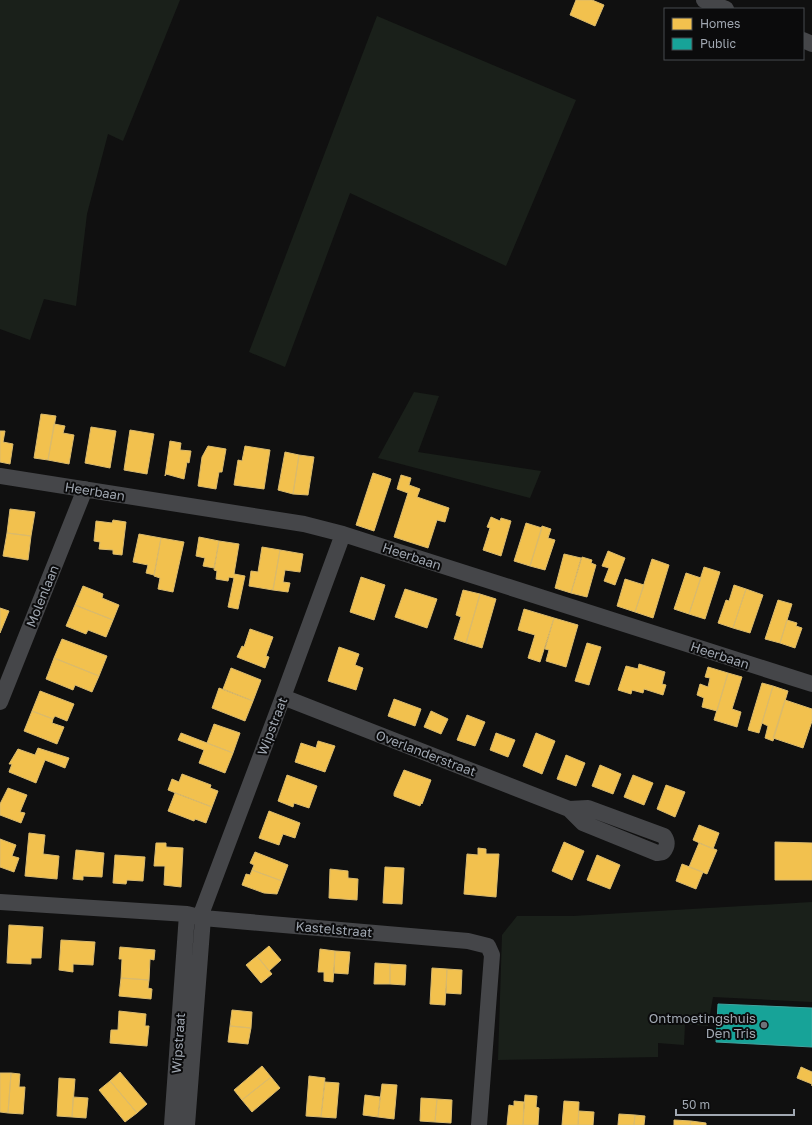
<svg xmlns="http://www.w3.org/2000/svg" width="812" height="1125" viewBox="0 0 812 1125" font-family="'Golos Text',sans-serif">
	<rect width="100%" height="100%" fill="#101010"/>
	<!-- green -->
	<path fill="#1a201a" d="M0,0H180L123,141L108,134L87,214L76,306L44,299L30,340L0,329Z
		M377,16L576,100L506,266L350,193L285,367L249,352Z
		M414,392L439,396L418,452L541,471L530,498L378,458Z
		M812,902V1002L713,997L708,1026L685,1024L684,1045L658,1043V1057L498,1060L502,935L517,916H573Z"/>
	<!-- homes -->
	<path fill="#f2c14e" stroke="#daba6c" d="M576,0H592L604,5L595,26L570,15Z
		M41,414L56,416L48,460L34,458Z
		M54,424L65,426L63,433L74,435L69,464L48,460Z
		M91,427L116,431L110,468L85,463Z
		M130,430L154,434L147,474L124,470Z
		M0,431H5L3,442L13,444L10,464L0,462Z
		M170,441L181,443L180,450L191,451L189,463L187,462L184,479L166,474L165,476Z
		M208,446L226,449L222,472H219L216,489L198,486L202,457Z
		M245,446L270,450L264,489L234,485L238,460L242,461Z
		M285,452L299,455L293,494L278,490Z
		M299,455L314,457L308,495L293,494Z
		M373,473L391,479L374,531L356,525Z
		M401,475L411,478L409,485L420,489L417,497L449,508L445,522L437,520L428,548L394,537L408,493L397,489Z
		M10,509L35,512L31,536L7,533Z
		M491,517L500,521L501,518L511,521L501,556L483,550L490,528L487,527Z
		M113,520L126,522L122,555L113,554V550L99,549L100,542L94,541L96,521L112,523Z
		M526,523L542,528L530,566L514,561Z
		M542,526L551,529L548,538L555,540L545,570L530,566Z
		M7,533L31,536L28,560L3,556Z
		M139,534L161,538L154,575L146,573L148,565L133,562Z
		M199,537L219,541L214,568L203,566L205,558L196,556Z
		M161,538L184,542L173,592L158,589L160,578L154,576Z
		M219,541L239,544L234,574L245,576L238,609L228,607L234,578L229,577L228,581L216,579L217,571L214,570Z
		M262,547L280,550L273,590L249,586L251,571L258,572Z
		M280,550L303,554L300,572L285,570L283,582L290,583L288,592L273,590Z
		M608,551L625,558L615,585L604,581L609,568L602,566Z
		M564,554L581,558L571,593L555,588Z
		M582,557L592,560L591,563L596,565L587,597L571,593Z
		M652,559L669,565L653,618L635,612Z
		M704,567L720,572L705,619L689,614Z
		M686,573L701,578L689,614L674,609Z
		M361,577L385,585L374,620L350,612Z
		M625,579L644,585L635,612L617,606Z
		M734,585L746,589L733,628L718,623L726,600L729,601Z
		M83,586L103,594L102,598L119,605L113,620L75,605Z
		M405,589L437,599L427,628L395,617Z
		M746,589L763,595L750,633L733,628Z
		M463,590L480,594L466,643L454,639L461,617L456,615Z
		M480,594L496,599L482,648L466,643Z
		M778,600L792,604L780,643L765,639Z
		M75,605L113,620L106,637L88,630L86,634L66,626Z
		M0,608L9,611L0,633Z
		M524,609L554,618L540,662L528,658L535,635L518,630Z
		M554,618L578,625L566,667L546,661L549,650L545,649Z
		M787,620L797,623L796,626L802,628L795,648L780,643Z
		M250,629L273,637L266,656L269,657L265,668L237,657L242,646L244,647Z
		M62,639L107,656L99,676L54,658Z
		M587,643L601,647L589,685L575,681Z
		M339,647L359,654L355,665L363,668L356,690L328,681Z
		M54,658L99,676L92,692L75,685L73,690L46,679Z
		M639,664L665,672L662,684L666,685L663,695L644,689L643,693L632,690L631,694L618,690L626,666L638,669Z
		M708,667L728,673L717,711L702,707L704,698L697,695L700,684L708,687L710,678L705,677Z
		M231,668L261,680L253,701L223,689Z
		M728,673L742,677L732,709L741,712L737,727L714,720Z
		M762,683L773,686L759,733L748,730Z
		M773,686L788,691L773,741L765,738L768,726L762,723Z
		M219,688L253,701L245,721L212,708Z
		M40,691L74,704L67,721L55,716L53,719L32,711Z
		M394,699L421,709L415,726L388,716Z
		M785,700L812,709V721L803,748L773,738Z
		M32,711L53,719L52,723L64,727L57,744L24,731Z
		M431,711L448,719L441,734L424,727Z
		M467,715L485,722L475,746L457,740Z
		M214,724L240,733L233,753L207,743Z
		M181,733L233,753L225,773L199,763L204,750L178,740Z
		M496,733L515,740L508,757L490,750Z
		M536,733L555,741L542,774L523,766Z
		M318,741L335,746L325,772L295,762L301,743L316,748Z
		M38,748L69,758L65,768L45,760L36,783L9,772L12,764H9L18,749L35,755Z
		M566,755L585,763L576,786L557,779Z
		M600,765L621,774L613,794L592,786Z
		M404,770L431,780L422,804L421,803L420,806L394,796V793Z
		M182,774L211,785L210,788L218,791L212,807L168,790L172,779L179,782Z
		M287,775L317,786L309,808L294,803L293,807L278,801Z
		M633,775L653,783L644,805L624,797Z
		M666,785L685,792L675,817L657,809Z
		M8,788L27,795L20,812L25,813L21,823L0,815V804Z
		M175,793L212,807L206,823L195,819L194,821L168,811Z
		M269,811L300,823L295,838L283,834L279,845L259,838Z
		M699,825L719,833L713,849L693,840Z
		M29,833L45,835L43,854L59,856L57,879L25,876Z
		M0,839L16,845L12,856L19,858L14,872L0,867Z
		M564,842L584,851L572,880L552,871Z
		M775,842L812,843V880H775Z
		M156,843H166V847L183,848L181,887L164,885L165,866H154Z
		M699,843L717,850L707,874L689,867Z
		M478,848L486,849V854H499L496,897L464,894L467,854L478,855Z
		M76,850L104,853L102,877L83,876V880L73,879Z
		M255,852L288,865L282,881L252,870L254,865L250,863Z
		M115,855L145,857L143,881L127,880L126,884L113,883Z
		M597,855L620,865L610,889L587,880Z
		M682,864L703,872L696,889L676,881Z
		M385,867L404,868L402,904L383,903Z
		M330,869L348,871V878L358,879L357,900L329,898Z
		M252,870L282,881L277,894L264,893L242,885L246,874L250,875Z
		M9,925L43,927L41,958H31V964L7,963Z
		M61,940L95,942L93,965L73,964V972L59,970Z
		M269,946L281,960L269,971L257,956Z
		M120,947L155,950L154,960L150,959L149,980L121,978L122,959H119Z
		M320,949L335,951L333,982L324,981V972H318Z
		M335,951L350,952L348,974L334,973Z
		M257,956L272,974L261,983L246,965Z
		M375,963L390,964V984H374Z
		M390,964L406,965L405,985L390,984Z
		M432,968L447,969L445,1005L430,1004Z
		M447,969L462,970L461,994L446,993Z
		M121,978L149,980L148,988L152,989L151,999L119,996Z
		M232,1010L252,1012L251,1028L230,1026Z
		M119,1011L146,1014L145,1026H149L147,1046L110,1043L111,1030H118Z
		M230,1026L251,1028L248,1044L228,1042Z
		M262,1066L271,1077L242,1100L234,1090Z
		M801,1067L812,1072V1086V1084L797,1078Z
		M120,1072L147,1104L137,1113L110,1081Z
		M0,1073H11L8,1113L0,1112Z
		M11,1073L20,1074L19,1087H25L23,1114L8,1113Z
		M309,1076L325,1078L321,1117L306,1116Z
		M271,1077L280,1088L252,1112L242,1100Z
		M59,1078L75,1079L72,1117L57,1116Z
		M110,1081L137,1113L125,1122L99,1090Z
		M325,1082L339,1083L336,1118L321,1117Z
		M382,1084L397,1085L394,1119L378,1117Z
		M365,1095L380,1097L378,1117L363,1115Z
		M525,1095L537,1096L536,1107L539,1108L538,1125H523Z
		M73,1097L88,1098L86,1118L72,1117Z
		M421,1098L437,1099L435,1122L420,1121Z
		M437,1099L452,1100L451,1123L435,1122Z
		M514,1101L524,1102L523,1125H507L509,1105L514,1106Z
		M564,1101L579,1102L578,1125H562Z
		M579,1111L594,1112L593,1125H578Z
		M619,1114L635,1115L634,1125H618Z
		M635,1115L645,1116L644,1125H634Z
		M674,1120L691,1121L690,1125H674Z
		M691,1121L706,1123V1125H690Z"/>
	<!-- public -->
	<path fill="#17a398" stroke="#40a4a0" d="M718,1004L812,1008V1047L716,1042Z"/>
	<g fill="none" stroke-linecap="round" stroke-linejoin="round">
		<!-- minor -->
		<path stroke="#454649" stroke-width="16" d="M704,0L726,9
			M803,40L812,44
			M0,476L304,524L343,534L812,684
			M283,697L569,809L583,823L657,853L663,852C668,846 668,842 664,836L588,808L569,809
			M0,702L85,489
			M0,902L187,914L203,918L468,941L488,946L492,955L479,1125
			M200,917L283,697L343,534
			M172,1125L187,914
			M187,1125L203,918"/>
	</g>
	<!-- markers -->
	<circle fill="#6e7379" stroke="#0b0b0c" stroke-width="1.5" cx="764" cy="1025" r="4"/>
	<g text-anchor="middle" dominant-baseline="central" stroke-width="4" stroke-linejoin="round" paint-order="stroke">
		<!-- street labels -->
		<g font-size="13" fill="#a1a8b2" stroke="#0b0b0c">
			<text transform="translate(95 491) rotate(9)">Heerbaan</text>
			<text transform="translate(412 556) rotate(18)">Heerbaan</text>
			<text transform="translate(42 596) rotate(-68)">Molenlaan</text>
			<text transform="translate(720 655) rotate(18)">Heerbaan</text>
			<text transform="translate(272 726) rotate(-69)">Wipstraat</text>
			<text transform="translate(426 753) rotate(21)">Overlanderstraat</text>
			<text transform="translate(334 929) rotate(5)">Kastelstraat</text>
			<text transform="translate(178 1043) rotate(-86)">Wipstraat</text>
		</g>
		<!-- poi labels -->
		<g font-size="13" fill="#a1a8b2" stroke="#0b0b0c" text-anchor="end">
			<text x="756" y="1018">Ontmoetingshuis<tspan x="756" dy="15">Den Tris</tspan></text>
		</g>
	</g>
	<!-- legend -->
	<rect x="664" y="8" width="140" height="52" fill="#0b0b0c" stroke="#474a4e"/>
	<rect x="672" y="18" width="20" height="12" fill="#f2c14e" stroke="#474a4e"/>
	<text x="700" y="28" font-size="12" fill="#a1a8b2">Homes</text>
	<rect x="672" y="38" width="20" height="12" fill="#17a398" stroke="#474a4e"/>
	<text x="700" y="48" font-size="12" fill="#a1a8b2">Public</text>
	<!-- scale -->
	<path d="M676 1109v6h118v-6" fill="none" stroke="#a1a8b2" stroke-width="2"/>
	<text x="682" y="1109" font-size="12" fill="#a1a8b2" stroke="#0b0b0c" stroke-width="3" paint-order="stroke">50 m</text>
</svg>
